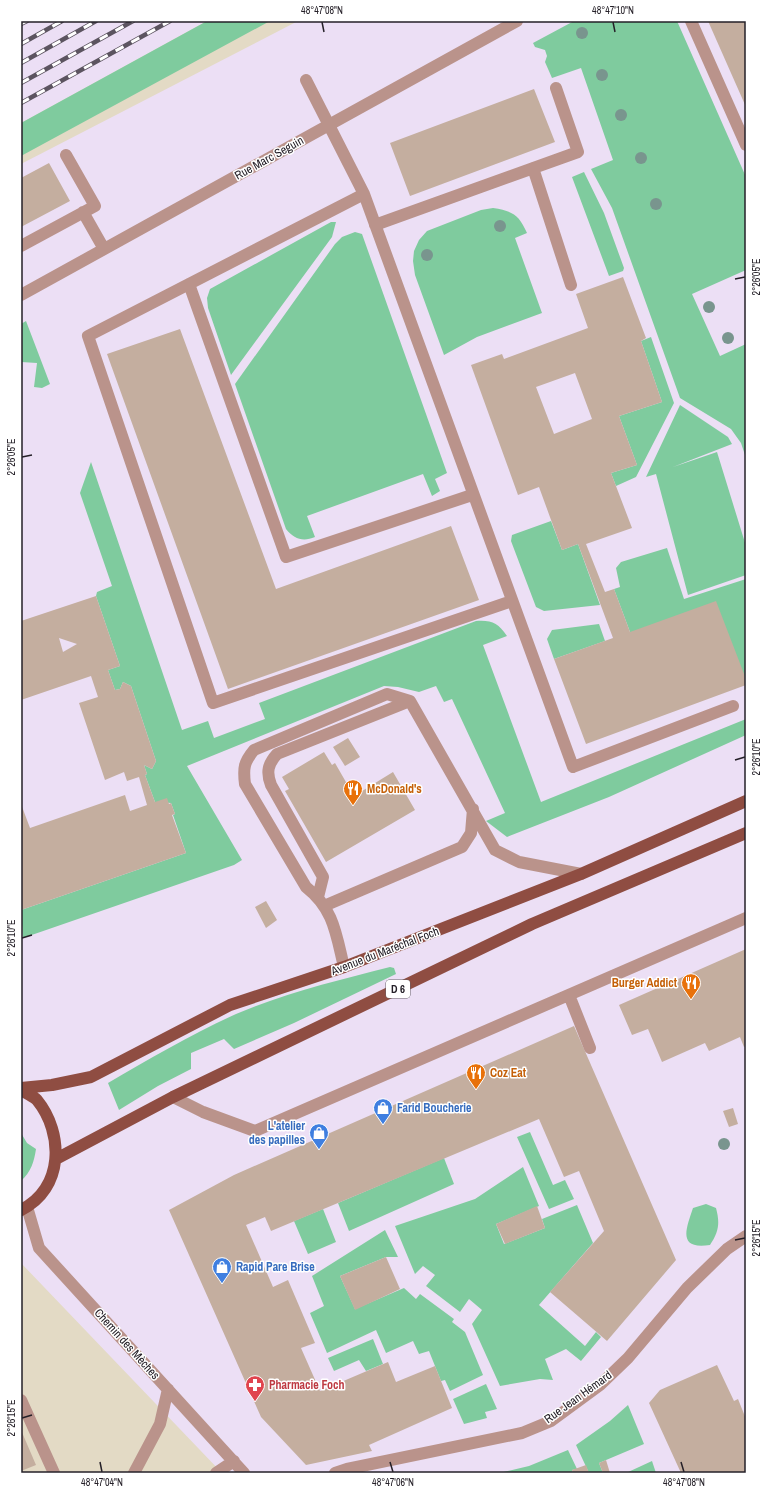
<svg xmlns="http://www.w3.org/2000/svg" width="767" height="1494" viewBox="0 0 767 1494" font-family="'Archivo Narrow',sans-serif">
	<rect width="100%" height="100%" fill="#ecdff5"/>
	<!-- industrial -->
	<path fill="#e3dac5" d="M207,21H298L21,164V123Z
		M21,1263L222,1473H21Z"/>
	<!-- green -->
	<path fill="#7fcb9e" d="M207,21H270L21,156V123Z
		M574,21H677L746,177V270L692,294L720,356L746,344V458L741,443L731,429L680,398L612,208L591,169L613,160L581,68L552,78L545,62L547,56L545,50L535,47L533,43Z
		M584,172L604,213L624,268L623,271L609,276L572,177Z
		M493,208C513,211 519,215 527,233L515,238L542,313L477,337L444,355L415,275L413,261L414,251L419,240L427,231L481,210Z
		M331,222H336L332,237L231,375L208,308L207,298L210,289Z
		M355,232L362,234L447,473L435,479L440,491L432,496L423,474L307,516L315,537C303,542 294,539 286,529L235,384L335,244L342,237Z
		M26,321L50,384L42,388L34,387L37,363L21,362V324Z
		M651,337L674,403L636,477L616,486L611,473L637,465L619,416L662,402L641,341Z
		M680,405L728,437L732,444L673,467L717,452L746,546V575L688,595L656,474L646,477Z
		M91,462L182,730L208,721L214,738L265,719L259,703L476,621C492,620 498,623 507,636L483,645L541,802L746,719V735L609,797L507,837L486,821L505,813L452,699L444,702L436,686L419,692L398,687L384,686L187,766L242,860L234,865L23,938L21,910L186,853L173,815L175,814L171,803L155,802L145,775L147,774L144,765L152,769L156,761L131,686L123,682L120,689L115,690L108,670L120,666L96,596L97,592L112,586L80,493Z
		M551,521L562,550L578,544L600,605L544,611L536,607L511,541L512,535Z
		M667,548L684,599L746,579V679L630,632L614,589L620,587L616,568L621,562Z
		M599,624L605,641L554,659L547,639L552,630Z
		M390,967L394,968L396,974L294,1023L234,1049L224,1039L191,1053V1069L158,1086L119,1110L108,1083C149,1059 192,1034 236,1014C285,993 339,980 390,967Z
		M530,1132L553,1185L565,1180L574,1199L549,1209L517,1137Z
		M21,1133L27,1143L36,1149C34,1162 31,1172 21,1181Z
		M444,1158L454,1184L349,1231L338,1203Z
		M523,1167L539,1206L496,1224L504,1244L545,1228L542,1219L577,1205L593,1243L539,1305L585,1346L596,1332L601,1337L581,1361L566,1349L545,1359L553,1380L540,1379L500,1386L472,1324L482,1310L469,1299L460,1312L426,1286L435,1275L423,1266L415,1274L395,1226L475,1199Z
		M706,1204L716,1208C720,1223 719,1232 710,1245C677,1250 686,1229 693,1208Z
		M323,1209L336,1242L308,1254L294,1221Z
		M385,1230L398,1257H386L340,1276L355,1309L404,1288L416,1299L420,1294L454,1319L452,1322L465,1332L483,1375L450,1391L445,1380L441,1381L429,1351L419,1354L413,1341L386,1353L376,1330L327,1353L310,1313L324,1306L312,1276Z
		M373,1339L383,1364L366,1371L359,1360L334,1371L328,1358Z
		M486,1384L497,1409L485,1412L487,1418L464,1424L453,1399Z
		M628,1405L644,1444L599,1463L603,1473H589L576,1445L610,1421Z
		M568,1450L577,1469L572,1470L573,1473H499L529,1466Z
		M652,1461L656,1473H626Z"/>
	<!-- building -->
	<path fill="#c4ae9f" fill-rule="evenodd" d="M708,21H746V107Z
		M534,89L555,142L410,196L390,143Z
		M49,163L70,201L21,227V178Z
		M623,277L646,338L641,341L662,402L619,416L637,465L611,473L632,528L586,544L605,592L614,589L630,632L716,601L746,679V685L586,744L554,659L613,638L578,544L562,550L539,487L518,495L471,365L502,354L504,359L588,328L576,294ZM575,373L592,419L554,434L536,387Z
		M180,329L276,589L451,526L479,600L228,689L107,354Z
		M96,596L120,666L108,670L115,690L120,689L123,682L131,686L156,761L152,769L144,765L147,774L145,775L155,802L167,798L169,804L171,803L175,814L172,815L186,853L21,910V804L30,828L125,795L130,811L147,805L139,777L127,781L124,772L105,780L79,703L98,697L91,676L21,700V621ZM59,638L77,644L63,652Z
		M348,738L360,757L345,766L333,747Z
		M324,752L332,765L335,763L354,796L393,772L415,810L326,862L285,791L289,789L282,777Z
		M266,901L277,920L266,928L255,907Z
		M746,949V1046L744,1047L740,1037L709,1051L705,1043L662,1062L648,1029L632,1035L619,1005Z
		M574,1026L676,1260L607,1341L550,1292L604,1231L579,1171L564,1177L539,1119L271,1231L265,1217L246,1225L273,1287L288,1280L315,1343L301,1348L320,1391L388,1362L396,1382L435,1366L452,1408L369,1445L372,1451L306,1465L261,1417L169,1210L234,1175Z
		M733,1108L738,1124L729,1127L723,1111Z
		M537,1206L545,1228L505,1244L496,1224Z
		M386,1257L400,1289L355,1310L340,1276Z
		M717,1365L734,1401L738,1399L746,1419V1473H681L649,1403L660,1390Z
		M21,1430L36,1465L21,1471Z
		M606,1460L610,1473H603L599,1463Z
		M586,1465L589,1473H573L572,1470Z"/>
	<g fill="none" stroke-linecap="round" stroke-linejoin="round">
		<!-- minor -->
		<path stroke="#ba938b" stroke-width="12" d="M691,21L746,145
			M306,80L364,194L573,767L733,706
			M533,168L571,285
			M364,194L88,336L213,703L512,601
			M83,212L104,249
			M375,225L578,152L556,88
			M21,246L95,206L66,155
			M189,284L286,557L472,495
			M21,295L517,21
			M318,897L323,877L271,785C266,772 268,764 277,754L410,701
			M324,906L462,847L471,833L473,809
			M344,967C336,934 334,909 306,887L245,784C243,768 244,762 254,750L387,694L410,701L495,850L519,862L581,874
			M569,995L590,1048
			M173,1097L203,1112L255,1131L746,918
			M27,1207L39,1248L244,1473
			M21,1400L54,1473
			M134,1473L160,1424L168,1389
			M216,1473L234,1461
			M335,1473L347,1469L522,1433L551,1421L600,1385L628,1358L687,1288L727,1249L746,1236"/>
		<!-- major -->
		<path stroke="#8f4d42" stroke-width="12" d="M21,1088L52,1085L91,1077L230,1005L344,967L581,874L746,801
			M21,1090C26,1093 33,1096 37,1100C64,1133 64,1189 21,1210
			M56,1159L173,1097L532,924L746,833"/>
		<!-- rail casing -->
		<g stroke="#5c5460" stroke-width="4.5">
			<path id="rail" d="M21,24L27,21
				M21,44L62,21
				M21,63L96,21
				M21,83L133,21
				M21,103L170,21"/>
		</g>
		<!-- rail -->
		<use href="#rail" stroke="#fff" stroke-width="3" stroke-dasharray="9" stroke-linecap="butt"/>
	</g>
	<!-- trees -->
	<g fill="#79958e">
		<circle cx="582" cy="33" r="6"/>
		<circle cx="602" cy="75" r="6"/>
		<circle cx="621" cy="115" r="6"/>
		<circle cx="641" cy="158" r="6"/>
		<circle cx="656" cy="204" r="6"/>
		<circle cx="500" cy="226" r="6"/>
		<circle cx="427" cy="255" r="6"/>
		<circle cx="709" cy="307" r="6"/>
		<circle cx="728" cy="338" r="6"/>
		<circle cx="724" cy="1144" r="6"/>
	</g>
	<!-- ticks -->
	<path fill="none" stroke="#252028" stroke-width="1.5" d="M322,22L324,32M613,22L615,32M735,279L745,277M22,457L32,455M735,760L745,757M22,938L32,935M735,1240L745,1238M22,1418L32,1415M100,1462L102,1472M390,1462L393,1472M681,1462L684,1472"/>
	<!-- icons -->
	<defs>
		<g id="restaurant-pin" transform="scale(1)"><path d="M0 17L-7.5 6A9.5 9.5 0 1 1 7.5 6Z" fill="#e8710a" stroke="#fff"/><path d="M-5-6h1v4h1v-4h1v4h1v-4h1v5L-1.5 .5V6h-2V.5L-5-1ZM5-6V6H3V1.5H1.5Q1.5-4 5-6Z" fill="#fff"/></g>
		<g id="shop-pin" transform="scale(1)"><path d="M0 17L-7.5 6A9.5 9.5 0 1 1 7.5 6Z" fill="#3f7fe0" stroke="#fff"/><path d="M-5-2.5h2.3a2.7 3.5 0 0 1 5.4 0H5L5.5 6h-11ZM-1.5-2.5h3a1.5 2.3 0 0 0-3 0Z" fill="#fff"/></g>
		<g id="pharmacy-pin" transform="scale(1)"><path d="M0 17L-7.5 6A9.5 9.5 0 1 1 7.5 6Z" fill="#e0444e" stroke="#fff"/><path d="M-2-6h4v4h4v4h-4v4h-4v-4h-4v-4h4Z" fill="#fff"/></g>
	</defs>
	<g fill-rule="evenodd">
		<use href="#restaurant-pin" x="353" y="789"/>
		<use href="#restaurant-pin" x="691" y="983"/>
		<use href="#restaurant-pin" x="476" y="1073"/>
		<use href="#shop-pin" x="383" y="1108"/>
		<use href="#shop-pin" x="319" y="1133"/>
		<use href="#shop-pin" x="222" y="1267"/>
		<use href="#pharmacy-pin" x="255" y="1385"/>
	</g>
	<g text-anchor="middle" dominant-baseline="central" stroke-width="3" stroke-linejoin="round" paint-order="stroke">
		<!-- shield labels -->
		<rect fill="#fff" stroke="#666368" stroke-width="1" x="386" y="980" width="24" height="18" rx="3"/>
		<g font-size="11" font-weight="bold" fill="#252028">
			<text x="398" y="989">D 6</text>
		</g>
		<!-- street labels -->
		<g font-size="12" fill="#252028" stroke="#fff">
			<text transform="translate(269 158) rotate(-29)">Rue Marc Seguin</text>
			<text transform="translate(385 951) rotate(-21)">Avenue du Maréchal Foch</text>
			<text transform="translate(127 1344) rotate(48)">Chemin des Mèches</text>
			<text transform="translate(578 1397) rotate(-36)">Rue Jean Hémard</text>
		</g>
		<!-- food labels -->
		<g font-size="12" font-weight="bold" fill="#c56008" stroke="#fff" text-anchor="start">
			<text x="367" y="789">McDonald's</text>
			<text x="677" y="983" text-anchor="end">Burger Addict</text>
			<text x="490" y="1073">Coz Eat</text>
		</g>
		<!-- shop labels -->
		<g font-size="12" font-weight="bold" fill="#366cbe" stroke="#fff" text-anchor="start">
			<text x="397" y="1108">Farid Boucherie</text>
			<text x="305" y="1126" text-anchor="end">L'atelier<tspan x="305" dy="14">des papilles</tspan></text>
			<text x="236" y="1267">Rapid Pare Brise</text>
		</g>
		<!-- health labels -->
		<g font-size="12" font-weight="bold" fill="#be3a42" stroke="#fff" text-anchor="start">
			<text x="269" y="1385">Pharmacie Foch</text>
		</g>
	</g>
	<!-- border -->
	<rect width="767" height="1494" fill="none" stroke="#ffffff" stroke-width="44"/>
	<rect x="22" y="22" width="723" height="1450" fill="none" stroke="#252028" stroke-width="1.5"/>
	<g font-size="10" text-anchor="middle" fill="#252028">
		<text x="322" y="14">48°47'08"N</text>
		<text x="613" y="14">48°47'10"N</text>
		<text transform="translate(756 277) rotate(-90)" y="4">2°26'05"E</text>
		<text transform="translate(11 457) rotate(-90)" y="4">2°26'05"E</text>
		<text transform="translate(756 757) rotate(-90)" y="4">2°26'10"E</text>
		<text transform="translate(11 938) rotate(-90)" y="4">2°26'10"E</text>
		<text transform="translate(756 1238) rotate(-90)" y="4">2°26'15"E</text>
		<text transform="translate(11 1418) rotate(-90)" y="4">2°26'15"E</text>
		<text x="102" y="1486">48°47'04"N</text>
		<text x="393" y="1486">48°47'06"N</text>
		<text x="684" y="1486">48°47'08"N</text>
	</g>
</svg>
